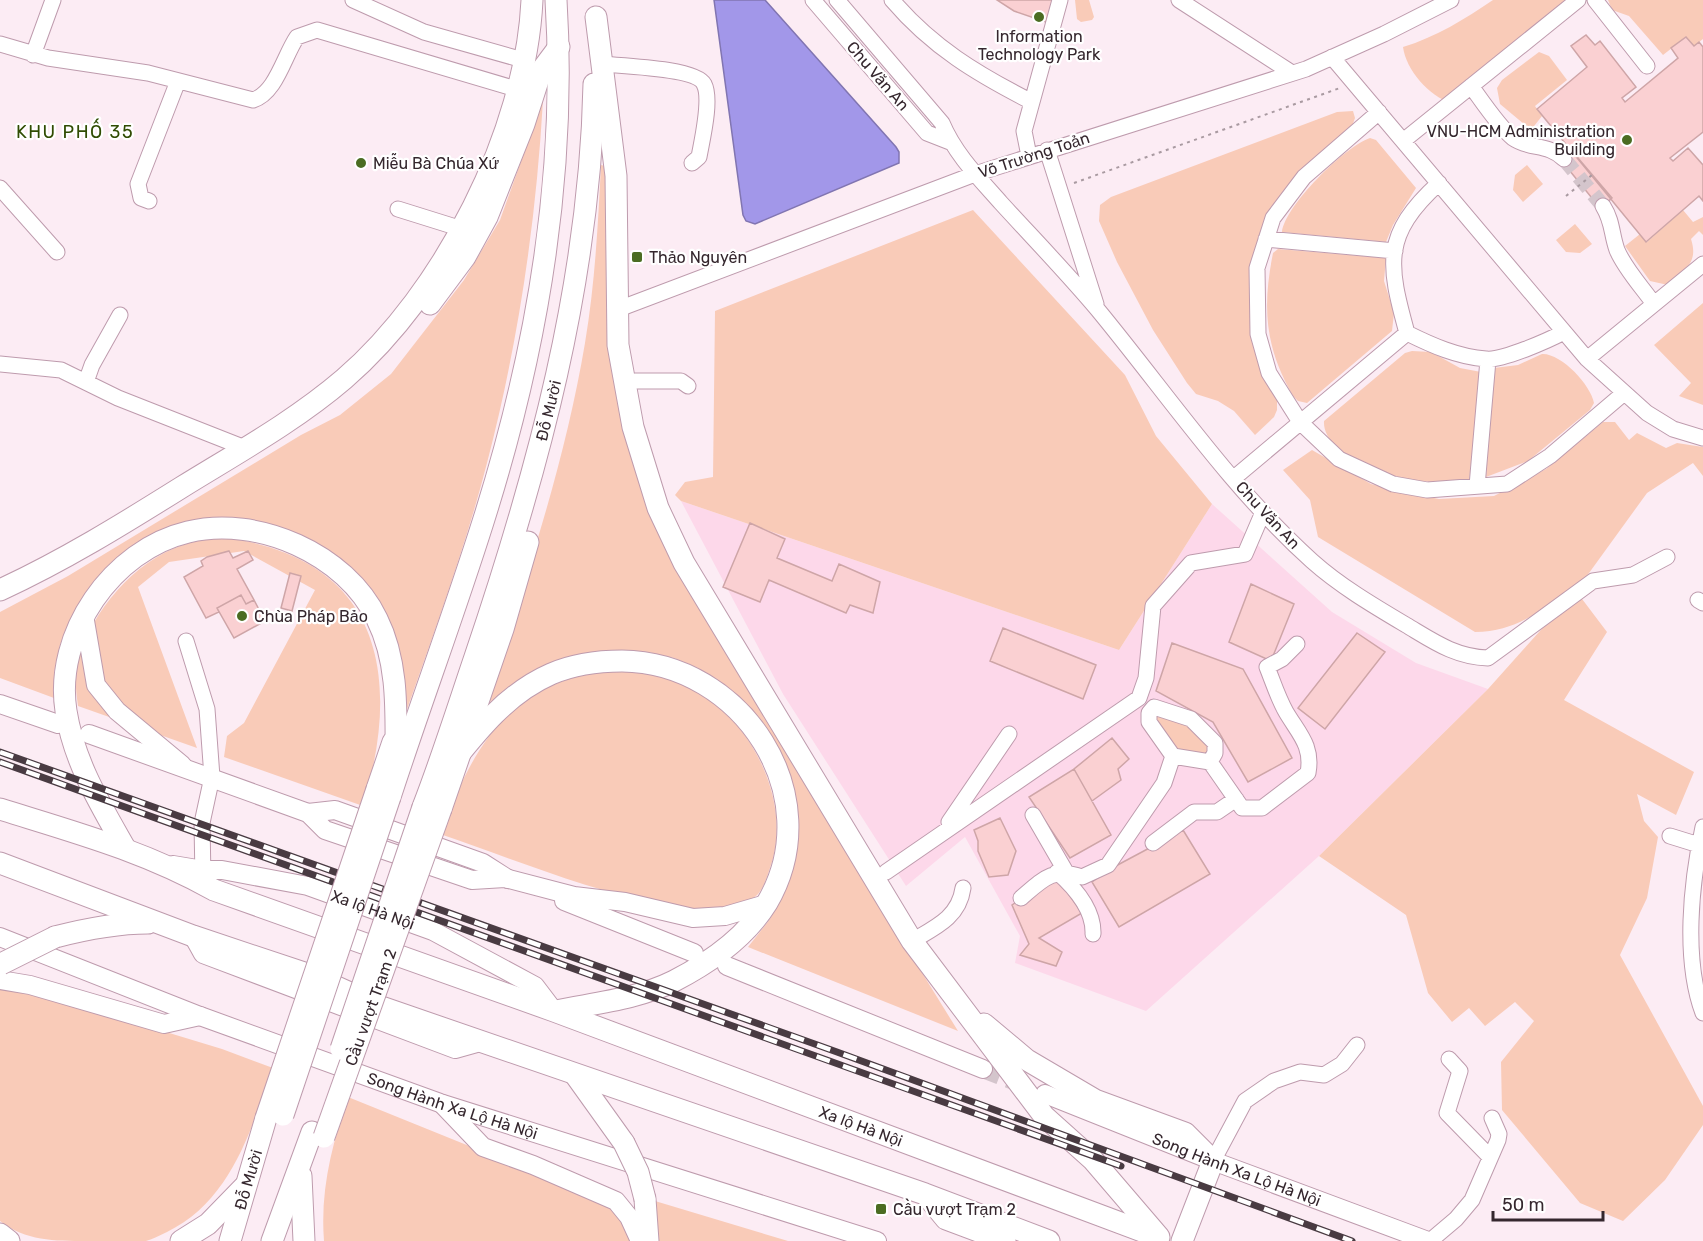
<svg xmlns="http://www.w3.org/2000/svg" width="1703" height="1241" viewBox="0 0 1703 1241" font-family="Rubik,sans-serif">
	<rect width="100%" height="100%" fill="#fcecf4"/>
	<!-- built -->
	<path fill="#fdd8ea" d="M681,501L1119,650L1212,504L1332,612L1416,663L1488,689L1319,856L1146,1011L1015,963L1020,936L965,837L906,886L783,694Z"/>
	<!-- green -->
	<path fill="#f9cbb8" d="M1075,0H1089L1094,17L1092,20L1081,22L1077,19Z
		M1493,0H1575L1451,103C1429,96 1406,70 1403,47C1436,37 1465,19 1493,0Z
		M1608,0H1703V39L1694,46L1686,37L1663,55L1629,16L1612,10Z
		M1539,52L1549,56L1567,80L1535,106L1542,116L1531,130L1500,104L1497,88L1502,80Z
		M543,100C536,223 518,344 487,463C465,549 433,635 404,718L359,580L225,519L96,582L69,622L60,645L54,673V698L0,678V612L68,576L301,435L340,415L391,374L464,280L500,220Z
		M1353,111L1355,118L1351,129L1256,250L1249,290L1251,304L1258,359L1266,383L1277,400V410L1274,417L1255,435L1234,411L1218,401L1196,394L1187,383L1153,330L1117,262L1099,221L1100,205L1111,197L1337,112Z
		M1370,138L1376,140L1416,188L1393,225L1386,242L1282,232C1285,206 1344,147 1370,138Z
		M601,165L605,166L608,323L668,550L779,741L958,1031L748,947L770,919L780,901L795,856L798,826L791,782L754,716L739,697L698,668L674,658L648,652L620,651L523,678L483,707C523,588 564,468 585,343C595,284 598,224 601,165Z
		M1527,165L1543,184L1523,202L1513,190L1515,175Z
		M973,210L1125,375L1156,436L1212,504L1119,650L681,501L675,495L685,482L713,477L715,311Z
		M1683,210L1693,222L1703,217V235L1699,231L1691,239C1699,264 1684,269 1668,285L1650,281L1625,246L1640,234L1647,242Z
		M1575,224L1592,244L1580,253L1566,252L1556,240Z
		M1278,249L1386,258L1384,281L1394,313L1392,331L1307,403L1298,401L1293,396C1265,347 1262,308 1273,253Z
		M1703,303V405L1679,396L1691,383L1654,345Z
		M1412,351L1431,352L1460,368L1481,372L1469,481C1453,481 1437,483 1422,481C1394,479 1322,456 1324,421L1405,353Z
		M1542,354C1561,353 1591,385 1594,403L1590,410L1528,461L1486,477L1494,368L1518,365Z
		M1603,422H1615L1629,440L1637,433L1666,448L1677,443L1703,447V476L1693,463L1647,493L1576,591L1607,632L1564,700L1694,772L1676,815L1637,794L1644,821L1658,837L1647,898L1620,955L1703,1106V1125L1665,1180L1623,1221L1580,1203L1502,1110L1501,1062L1534,1021L1515,1002L1485,1026L1469,1008L1452,1022L1428,993L1406,915L1319,856L1488,689L1574,593C1538,609 1518,632 1475,632L1318,537L1310,500L1283,470L1312,450L1371,484L1390,489L1439,499L1494,496L1546,469Z
		M228,538C382,560 402,677 363,806L224,757L227,736L244,723L315,590L244,551L169,562L138,587L197,748L78,706C76,691 74,676 78,661C91,612 134,561 183,545C197,540 213,539 228,538Z
		M616,669C651,673 685,679 713,702C760,738 791,811 770,868C767,877 763,890 756,896C744,906 719,910 704,912C692,913 676,907 664,905C587,890 513,859 440,834C476,741 509,682 616,669Z
		M1151,715L1189,721L1212,743L1209,759L1175,755Z
		M0,984H8L222,1049L273,1068C251,1130 231,1201 167,1232C160,1235 153,1239 146,1241C127,1241 105,1241 86,1241C55,1241 25,1241 0,1221Z
		M348,1097L618,1206L632,1241H324C320,1190 332,1145 348,1097Z
		M655,1201L788,1241H657Z"/>
	<!-- water -->
	<path fill="#a297e9" stroke="#8175b1" stroke-width="1.5" d="M714,0H765L896,147L899,152V163L755,224L746,221L743,215Z"/>
	<!-- building -->
	<path fill="#fad0d2" stroke="#cea5a7" stroke-width="1.5" d="M997,0H1053L1046,22L1014,11Z
		M997,0H1053L1046,22L1014,11Z
		M1586,35L1595,45L1600,41L1636,87L1622,98L1625,102L1678,58L1671,48L1686,37L1694,46L1699,42L1703,47V132L1670,158L1673,161L1688,148L1703,165V201L1699,196L1646,242L1537,109L1587,67L1571,46Z
		M1572,151L1612,198L1600,208L1561,160Z
		M750,523L785,539L777,558L832,581L839,564L880,582L873,613L850,605L846,613L769,580L760,602L723,587Z
		M229,551L233,558L248,551L253,560L237,569L254,600L246,604L241,595L217,608L219,612L206,618L184,577L203,566L201,561L207,557Z
		M290,573L301,576L292,611L281,608Z
		M1251,584L1294,604L1271,661L1229,642Z
		M241,595L246,604L254,600L265,621L234,638L217,608Z
		M1003,628L1096,665L1083,699L990,661Z
		M1357,633L1385,652L1325,729L1298,708Z
		M1172,643L1243,669L1292,758L1248,782L1213,722L1156,691Z
		M1112,738L1129,759L1118,769L1121,780L1092,801L1074,769Z
		M1074,769L1111,835L1070,858L1029,797Z
		M1000,818L1016,851L1008,875L989,877L978,851V841L974,830Z
		M1183,830L1210,874L1119,927L1092,882L1112,868Z
		M1055,875L1082,913L1039,938L1062,952L1056,966L1020,955L1029,944L1012,905Z"/>
	<g fill="none" stroke-linecap="round" stroke-linejoin="round">
		<!-- minor-tunnel -->
		<path stroke="#d4c5cc" stroke-width="15" stroke-dasharray="15 8" stroke-linecap="butt" d="M1564,159L1603,206"/>
		<!-- major-tunnel -->
		<path stroke="#d4c5cc" stroke-width="18" stroke-dasharray="18 9" stroke-linecap="butt" d="M983,1069L1024,1085"/>
		<!-- minor casing -->
		<g stroke="#be9bad" stroke-width="17">
			<path id="minor" d="M353,0L424,32L523,60
				M813,0L927,133L950,142
				M837,0L942,123C955,154 979,178 1001,203C1033,238 1067,273 1098,310C1168,395 1230,487 1312,561C1340,586 1374,606 1406,625C1433,641 1455,657 1488,658L1593,581L1633,575L1667,557
				M892,0C932,47 977,74 1032,102
				M1179,0L1292,73
				M1595,0L1647,66
				M0,44L48,58L148,73L253,100C276,93 284,56 297,37L317,30L516,89
				M33,55L53,0
				M1332,57L1587,359L1647,413L1673,429L1703,438
				M602,64C621,66 696,68 704,84C712,99 702,140 699,157L692,163
				M1471,86C1482,101 1499,127 1513,138C1530,150 1548,143 1564,159
				M1379,112L1304,177L1273,218L1257,268L1258,334L1269,373L1300,422L1339,459L1393,484L1427,490L1507,484L1550,456L1624,393
				M1403,141L1578,0
				M1047,150L1096,304
				M1029,156L1024,131L1060,0
				M1439,183C1382,235 1388,264 1407,333C1431,345 1458,357 1486,359C1502,361 1549,340 1564,332
				M0,188L57,252
				M149,201L141,198L138,184L178,81
				M1603,206C1613,222 1611,233 1617,250C1625,269 1642,287 1654,304
				M398,209L462,229
				M1266,239L1395,251
				M616,310L975,174L1306,69L1384,34L1451,0
				M1587,359L1703,264
				M0,364L61,370L118,398L245,448
				M635,381H681L688,386
				M86,382L92,365L120,315
				M1234,478L1407,333
				M1477,486L1488,360
				M1698,600L1703,603
				M186,641L207,709L212,777L202,823L203,879
				M1210,762L1242,808H1262L1308,773C1313,746 1299,734 1286,712C1278,698 1273,682 1267,667L1282,659L1297,644
				M1033,815L1066,872
				M949,822L1009,734
				M1703,827C1691,883 1683,959 1703,1013
				M1670,836L1699,845
				M1153,843L1194,812H1217L1236,799
				M886,872L1139,698L1146,678L1153,606L1191,563L1245,554L1263,512
				M1057,872C1074,887 1094,910 1093,934
				M1021,898C1043,879 1053,867 1082,877L1108,865L1164,783L1173,756L1210,762L1215,753V743L1191,719L1154,707L1149,713V722L1173,756
				M912,941C936,927 959,917 963,888
				M1449,1059L1460,1071L1447,1113L1489,1156
				M1213,1161L1245,1101L1274,1081L1300,1072L1324,1075L1342,1064L1357,1045
				M1430,1241L1456,1219L1472,1200L1498,1140L1499,1134L1492,1118"/>
		</g>
		<!-- major casing -->
		<g stroke="#be9bad" stroke-width="20">
			<g id="major">
				<path d="M84,615L96,685L117,711L182,765"/>
				<path d="M0,704L58,724"/>
				<path d="M89,734L308,813L325,830L472,880L505,878L574,896L625,902L693,918L725,916L766,904"/>
				<path d="M308,813L335,810L483,863L508,879"/>
				<path id="s1" d="M173,865L203,870H222L308,886L433,931L535,986L554,1011"/>
				<path d="M564,901L694,953"/>
				<path d="M193,936L203,954L455,1049L480,1042"/>
				<path id="s2" d="M0,937L200,1016L440,1103L877,1241"/>
				<path d="M727,966L983,1069"/>
				<path d="M0,980L30,985L164,1024L200,1016"/>
				<path id="s3" d="M1045,1094L1213,1161L1428,1241"/>
				<path d="M442,1104L483,1147L533,1165L616,1201L629,1217L640,1241"/>
			</g>
		</g>
		<!-- highway casing -->
		<g stroke="#be9bad" stroke-width="23">
			<g id="highway">
				<path d="M596,17L616,176L618,345L633,427L658,508L684,563L912,941L1044,1116L1093,1160L1159,1237"/>
				<path d="M430,304L465,257L487,217L524,124L541,71L559,47"/>
				<path d="M0,590C63,561 123,524 182,487C237,453 295,421 344,379C444,293 526,132 532,0"/>
				<path d="M440,778C472,738 503,695 551,674C574,664 598,661 622,661C742,662 830,796 767,903C746,937 709,963 674,981C638,999 595,1003 556,1011"/>
				<path d="M377,789L393,742"/>
				<path d="M390,797C420,705 454,614 483,522C536,355 567,175 556,0"/>
				<path id="s4" d="M423,807C442,758 458,707 475,657C538,471 590,281 594,84"/>
				<path id="s5" d="M0,809C77,833 144,851 214,890L554,1011L1158,1237"/>
				<path d="M441,809L503,629L528,542"/>
				<path d="M125,848C100,804 74,762 66,711C54,634 112,550 188,532C257,515 346,554 377,619C399,663 396,714 396,762"/>
				<path d="M0,863L193,936L310,975L381,1007L925,1194L1049,1241"/>
				<path d="M55,937C86,929 116,923 148,923"/>
				<path d="M984,1024L1027,1060L1095,1100L1185,1133L1213,1161L1182,1241"/>
				<path d="M576,1076L624,1143"/>
				<path d="M301,1176L304,1241"/>
				<path d="M928,1197L946,1219L1005,1241"/>
				<path d="M645,1199L648,1241"/>
				<path d="M0,1234L9,1241"/>
				<path d="M181,1241L208,1224L244,1187"/>
				<path id="s6" d="M230,1241L266,1118"/>
				<path d="M272,1241L312,1132"/>
			</g>
		</g>
		<!-- path -->
		<path stroke="#a99aa1" stroke-width="2" stroke-dasharray="3 4.5" stroke-linecap="butt" d="M1074,183L1340,88
			M1566,196L1592,175"/>
		<!-- minor -->
		<use href="#minor" stroke="#fff" stroke-width="15"/>
		<!-- major -->
		<use href="#major" stroke="#fff" stroke-width="18"/>
		<!-- highway -->
		<use href="#highway" stroke="#fff" stroke-width="21"/>
		<!-- rail casing -->
		<g stroke="#493b42" stroke-width="7">
			<path id="rail" d="M0,752L837,1052L1352,1241
				M0,762L1121,1166"/>
		</g>
		<!-- rail -->
		<use href="#rail" stroke="#fff" stroke-width="4.5" stroke-dasharray="14" stroke-linecap="butt"/>
		<!-- highway-bridge casing -->
		<g stroke="#be9bad" stroke-width="23" stroke-linecap="butt">
			<g id="highway-bridge">
				<path d="M1,964L55,937"/>
				<path d="M341,1049L423,807"/>
				<path d="M283,1115L390,797"/>
				<path d="M266,1118L377,789"/>
				<path id="s7" d="M324,1137L441,809"/>
				<path d="M624,1143L638,1172L645,1199"/>
			</g>
		</g>
		<!-- highway-bridge -->
		<use href="#highway-bridge" stroke="#fff" stroke-width="21"/>
	</g>
	<!-- markers -->
	<g fill="#4b6c22" stroke="#fff" stroke-width="2">
		<circle cx="1039" cy="17" r="6"/>
		<circle cx="1627" cy="140" r="6"/>
		<circle cx="361" cy="163" r="6"/>
		<rect x="631" y="251" width="12" height="12" rx="3"/>
		<circle cx="242" cy="616" r="6"/>
		<rect x="875" y="1203" width="12" height="12" rx="3"/>
	</g>
	<g text-anchor="middle" dominant-baseline="central" stroke-width="4.5" stroke-linejoin="round" paint-order="stroke">
		<!-- poi labels -->
		<g font-size="16" fill="#35272e" stroke="#fff" text-anchor="start">
			<text x="1039" y="36" text-anchor="middle">Information<tspan x="1039" dy="18">Technology Park</tspan></text>
			<text x="1615" y="131" text-anchor="end">VNU-HCM Administration<tspan x="1615" dy="18">Building</tspan></text>
			<text x="373" y="163">Miễu Bà Chúa Xứ</text>
			<text x="649" y="257">Thảo Nguyên</text>
			<text x="254" y="616">Chùa Pháp Bảo</text>
			<text x="893" y="1209">Cầu vượt Trạm 2</text>
		</g>
		<!-- street labels -->
		<g font-size="16" fill="#35272e" stroke="#fff">
			<text transform="translate(878 76) rotate(49)">Chu Văn An</text>
			<text transform="translate(1034 155) rotate(-18)">Võ Trường Toản</text>
			<text stroke="none"><textPath href="#s4" startOffset="416">Đỗ Mười</textPath></text>
			<text transform="translate(1268 515) rotate(47)">Chu Văn An</text>
			<text stroke="none"><textPath href="#s1" startOffset="206">Xa lộ Hà Nội</textPath></text>
			<text stroke="none"><textPath href="#s7" startOffset="138">Cầu vượt Trạm 2</textPath></text>
			<text stroke="none"><textPath href="#s2" startOffset="483">Song Hành Xa Lộ Hà Nội</textPath></text>
			<text stroke="none"><textPath href="#s5" startOffset="918">Xa lộ Hà Nội</textPath></text>
			<text stroke="none"><textPath href="#s3" startOffset="206">Song Hành Xa Lộ Hà Nội</textPath></text>
			<text stroke="none"><textPath href="#s6" startOffset="64">Đỗ Mười</textPath></text>
		</g>
		<!-- neighbourhood labels -->
		<g font-size="18" letter-spacing="1.5" fill="#304c03" stroke="#fff">
			<text x="75" y="132">KHU PHỐ 35</text>
		</g>
	</g>
	<!-- scale -->
	<path d="M1493 1211v9h110v-9" fill="none" stroke="#35272e" stroke-width="3"/>
	<text x="1502" y="1211" font-size="18" fill="#35272e" stroke="#ffffff" stroke-width="4.5" paint-order="stroke">50 m</text>
</svg>
